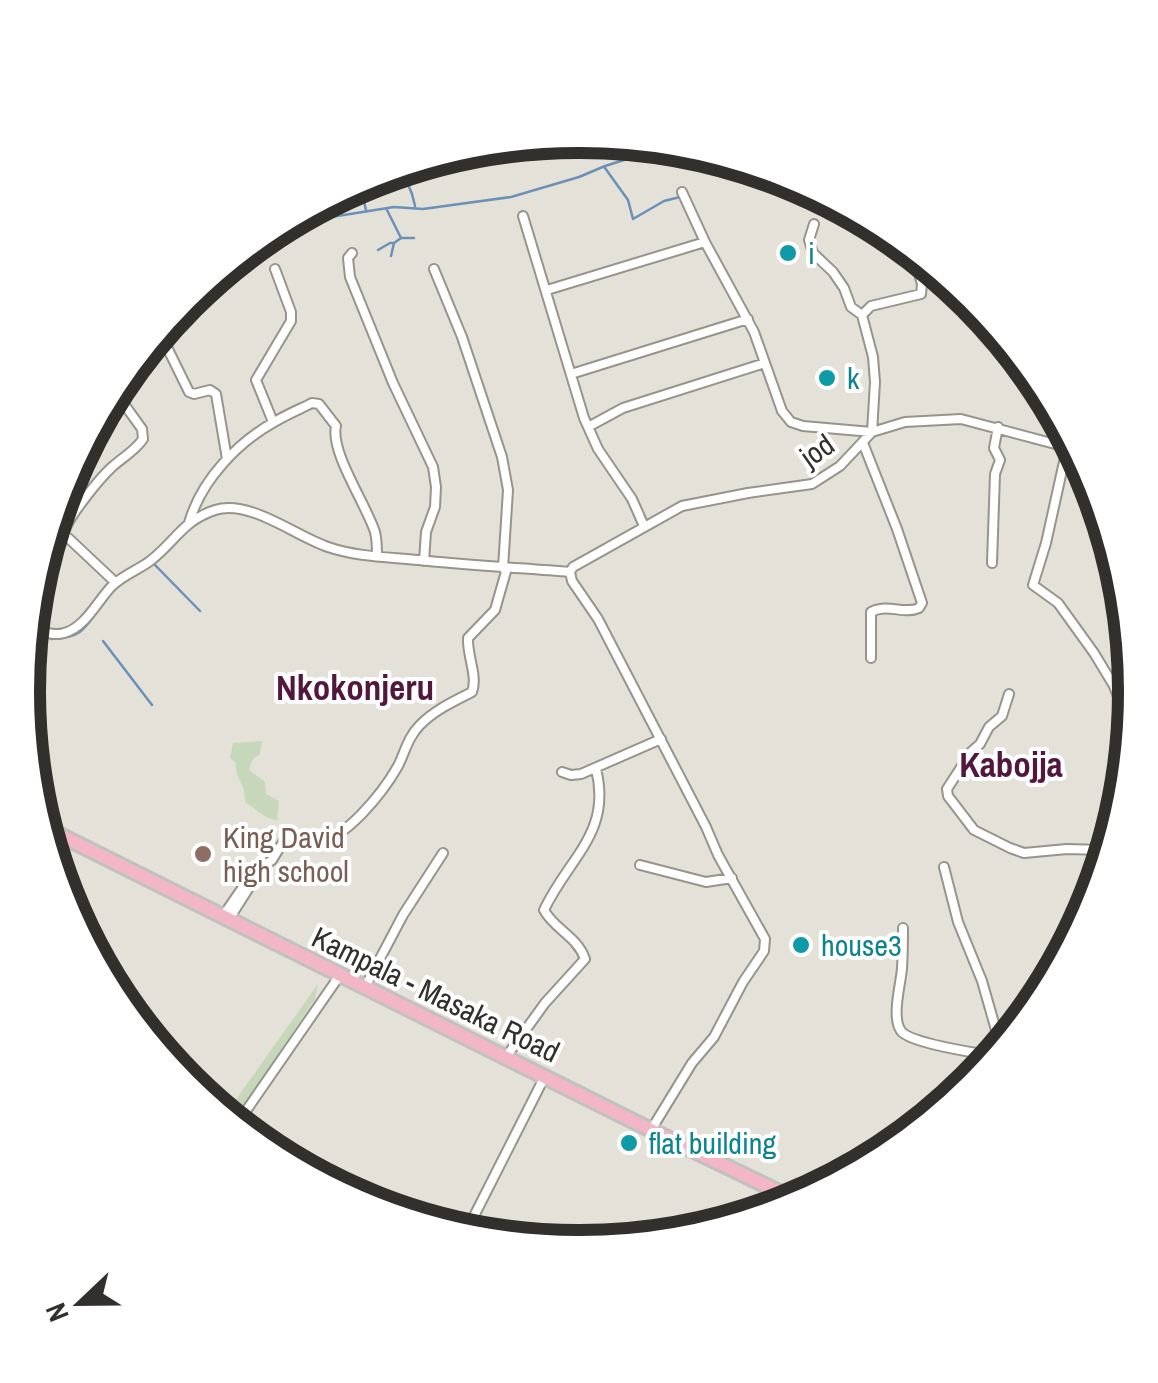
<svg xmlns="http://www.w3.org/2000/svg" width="1158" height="1383" viewBox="0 0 1158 1383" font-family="'Archivo Narrow',sans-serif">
	<rect width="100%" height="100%" fill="#e4e1d9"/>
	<!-- green -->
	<path fill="#c6d8b9" d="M262,741L260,754L253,759L249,770L265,782L266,794L279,801L277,821L266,817L245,802C246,783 234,778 236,763L230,758L233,743Z
		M318,984L315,999L235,1118L227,1112Z"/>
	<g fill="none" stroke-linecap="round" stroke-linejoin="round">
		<!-- stream -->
		<path stroke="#6c91b8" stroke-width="2.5" d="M605,168L628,200L633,219L664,201L680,197
			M402,170L412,194L415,206
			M359,182L366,210
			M300,222L394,207L423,209L511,197L579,177L605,166L656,150
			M401,238H414
			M378,250L390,243H394L401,238L387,210
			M391,256L394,243
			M155,565L200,611
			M51,639C83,638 85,628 103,603
			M103,641L152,705"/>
		<!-- street casing -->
		<g stroke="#97948c" stroke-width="12">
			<path id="street" d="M682,192L705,242L754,332L782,411L791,422L803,426L872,432L905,422L961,419L1074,449
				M523,216L584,418L598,449L632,499L644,526
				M352,253L348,258L350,277L393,383L433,467L436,487L435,507L426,532L424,561
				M434,269L462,337L502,457L508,490L503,568
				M547,290L705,242
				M862,315L871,306L921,294L922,284L915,260
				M161,335L189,392L194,394L210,390L216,394L227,459
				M571,374L748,319
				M273,422L256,380L291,321V312L275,269
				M588,427L623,408L765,363
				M863,443L897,529L922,603L919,608C904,615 888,603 871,612V658
				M1067,448L1046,543L1033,585L1058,603L1094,653L1114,686L1129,725
				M189,523C201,480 238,442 276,421C288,414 300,409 312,403L319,404L336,426C330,452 366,504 375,532C377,540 377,548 377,556
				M992,563L995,474L1000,460L994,448L998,427
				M570,572L572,581L598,619L706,827L718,855L765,939L764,951L743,982L714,1037L692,1063L651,1130
				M570,572L573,567L682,506L748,493L812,484L840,466L872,432L875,382L873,357L862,315L851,307L844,288L833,272L813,253L809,240L814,224
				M115,582L64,534C66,519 100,478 112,467C123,457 135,451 143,439L142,429L119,397
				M35,629C44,632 54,636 64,633C85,628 98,600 112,586C123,575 138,570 150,561C175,542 182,521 215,510C250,499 295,536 328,547C357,557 388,557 418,560C469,565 519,568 570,572
				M1009,694L1002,716L989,727L980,744L971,752L947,789L948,796L974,830L1010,848L1024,853L1067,849L1104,850
				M562,772L571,775L581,774L661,739
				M53,846L66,837
				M640,865L706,882L732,878
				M944,867L958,922L982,981L1000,1044
				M223,916L243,887
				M229,919L262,867L272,860L285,839L292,833C298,836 307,840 314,841C343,845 385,789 398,766C405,752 408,737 420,725C435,710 454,701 472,692C478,676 467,656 468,638L495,610L507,568
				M903,928C903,941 903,954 902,968C901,984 891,1017 901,1031C910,1043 975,1053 992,1055
				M365,987L403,915L443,853
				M506,1057L545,1003L585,959C577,936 554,929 544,910C569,857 612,833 596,769
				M239,1121L340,975
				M769,1210L779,1192
				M469,1226L545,1076"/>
		</g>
		<!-- highway casing -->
		<g stroke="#c1c1c0" stroke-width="18">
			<path id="highway" d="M50,830L651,1130L777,1191L800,1200"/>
		</g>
		<!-- street -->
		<use href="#street" stroke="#fff" stroke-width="8"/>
		<!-- highway -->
		<use href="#highway" stroke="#f3b6c7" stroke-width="12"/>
	</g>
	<!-- markers -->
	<g fill="#0f9aa8" stroke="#fff" stroke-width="4">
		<circle cx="788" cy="253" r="10"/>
		<circle cx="827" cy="378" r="10"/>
		<circle cx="801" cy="945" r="10"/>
		<circle cx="629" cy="1143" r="10"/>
	</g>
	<circle fill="#8d6e63" stroke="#fff" stroke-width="4" cx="203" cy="854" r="10"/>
	<g text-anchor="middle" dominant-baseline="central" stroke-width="8" stroke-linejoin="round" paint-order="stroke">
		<!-- culture labels -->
		<g font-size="30" fill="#0d838f" stroke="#fff" text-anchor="start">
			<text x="808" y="253">i</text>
			<text x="847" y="378">k</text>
			<text x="821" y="945">house3</text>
			<text x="649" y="1143">flat building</text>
		</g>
		<!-- street labels -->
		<g font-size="30" fill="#31302c" stroke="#fff">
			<text transform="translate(817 450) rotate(-35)">jod</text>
			<text transform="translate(436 994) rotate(26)">Kampala - Masaka Road</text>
		</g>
		<!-- education labels -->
		<g font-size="30" fill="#785e54" stroke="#fff" text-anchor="start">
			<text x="223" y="837">King David<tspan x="223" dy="34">high school</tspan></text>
		</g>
		<!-- quarter labels -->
		<g font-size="35" font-weight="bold" fill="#52173d" stroke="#fff">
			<text x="355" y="687">Nkokonjeru</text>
			<text x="1011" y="764">Kabojja</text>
		</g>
	</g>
	<!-- crop -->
	<path d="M0 0H1158V1383H0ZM578 153H580A538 538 0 0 1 1118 691V692A538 538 0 0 1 580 1230H578A538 538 0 0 1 40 692V691A538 538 0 0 1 578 153Z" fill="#fff" fill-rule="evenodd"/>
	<path fill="none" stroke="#31302c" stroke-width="12" d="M578 153H580A538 538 0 0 1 1118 691V692A538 538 0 0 1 580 1230H578A538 538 0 0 1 40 692V691A538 538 0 0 1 578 153Z"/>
	<!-- north arrow -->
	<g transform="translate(80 1303) rotate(248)" stroke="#ffffff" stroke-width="8" paint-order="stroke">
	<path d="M0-8L18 38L0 25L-18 38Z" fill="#31302c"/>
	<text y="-15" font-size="28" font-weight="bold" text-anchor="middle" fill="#31302c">N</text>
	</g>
</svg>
